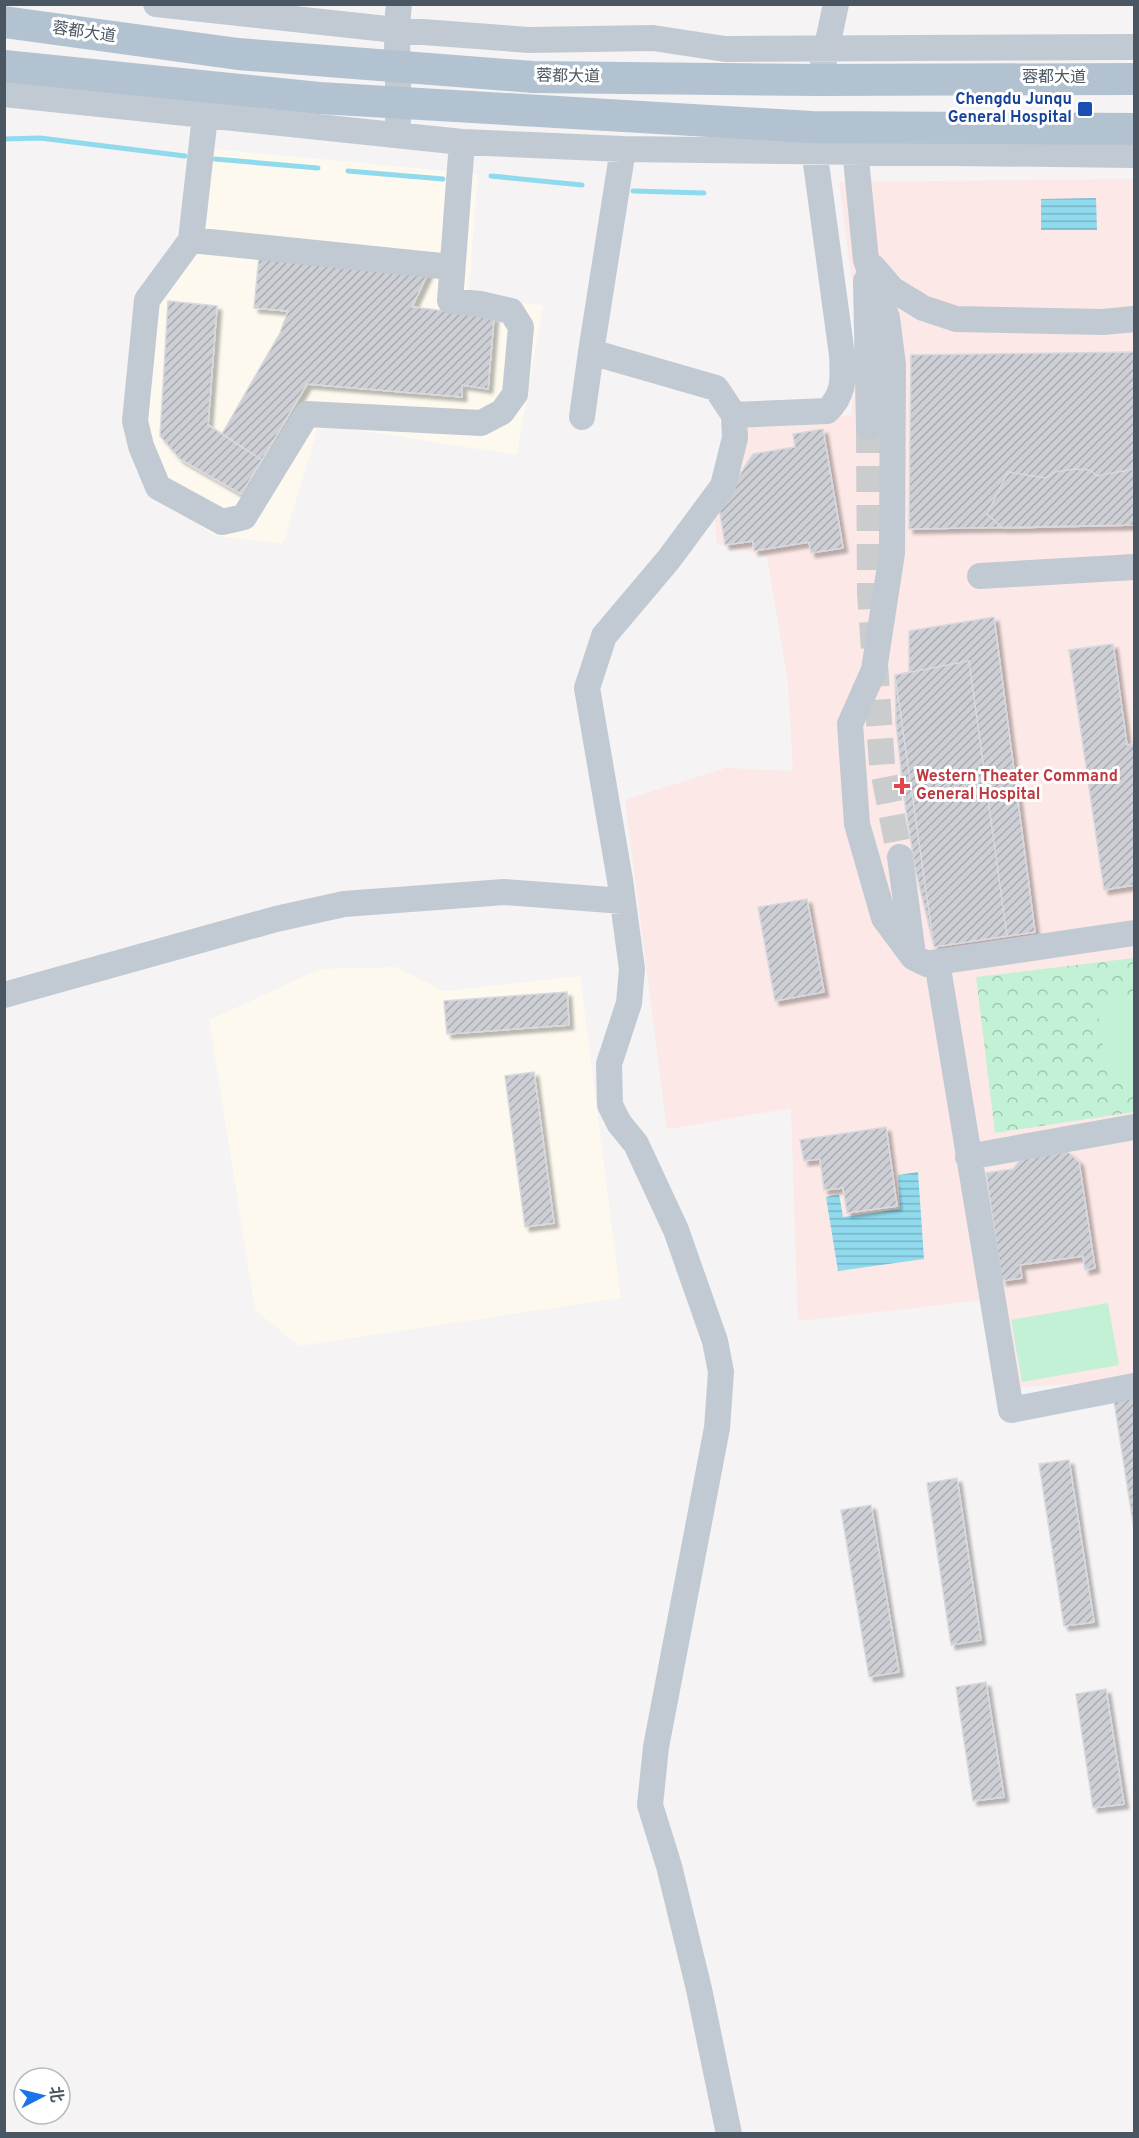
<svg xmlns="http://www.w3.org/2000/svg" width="1139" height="2138" viewBox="0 0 1139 2138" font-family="Overpass,'Noto Sans SC',sans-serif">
	<defs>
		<pattern id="forest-crowns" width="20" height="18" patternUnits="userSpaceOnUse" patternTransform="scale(1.5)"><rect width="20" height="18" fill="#c3f1d5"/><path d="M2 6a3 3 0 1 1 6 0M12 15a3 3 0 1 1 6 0" fill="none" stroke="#a0c6b0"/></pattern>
		<pattern id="water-rules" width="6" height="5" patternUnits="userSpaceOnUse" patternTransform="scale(1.5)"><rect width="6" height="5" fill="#90daee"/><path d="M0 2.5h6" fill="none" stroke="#78b4c4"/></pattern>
		<pattern id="building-hatch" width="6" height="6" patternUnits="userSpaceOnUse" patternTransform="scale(1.5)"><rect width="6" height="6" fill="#cdcfd5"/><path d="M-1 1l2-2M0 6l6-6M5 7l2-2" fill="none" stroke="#a8abb0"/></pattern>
		<filter id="shadow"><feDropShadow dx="4.5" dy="4.5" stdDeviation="1.5" flood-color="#0004"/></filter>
	</defs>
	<rect width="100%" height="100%" fill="#f5f3f3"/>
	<!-- commercial -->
	<path fill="#fdf9ef" d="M192,147L478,174L468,299L543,305L517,455L319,424L283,544L216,536L147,489L141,296L186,230Z
		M396,967L444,991L580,976L621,1298L299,1346L255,1310L209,1020L320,969Z"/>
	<!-- medical -->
	<path fill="#fce8e6" d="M1134,179V1380L1002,1388L985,1300L798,1321L791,1108L667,1129L625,800L726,768L793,771L788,682L767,556L717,544L714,511L743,425L851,415L859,334L839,182Z"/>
	<!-- forest -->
	<path fill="url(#forest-crowns)" d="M1134,958V1112L995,1133L976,977Z"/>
	<!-- garden -->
	<path fill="#c3f1d5" d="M1134,995V1082L1109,1085L1096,1001Z
		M1108,1303L1119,1365L1022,1382L1011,1320Z"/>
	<!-- water -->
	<path fill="url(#water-rules)" d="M1096,198L1097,230H1041V199Z
		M918,1172L924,1259L838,1271L826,1197L839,1194L843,1217L900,1209L898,1175Z"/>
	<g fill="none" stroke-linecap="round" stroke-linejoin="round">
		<!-- stream -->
		<path stroke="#90daee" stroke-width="5" d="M4,139L40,138L185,156
			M215,159L318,168
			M348,171L443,179
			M491,176L582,185
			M633,191L704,193"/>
	</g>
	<!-- building -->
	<path fill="url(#building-hatch)" stroke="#d7d9de" stroke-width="1.5" filter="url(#shadow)" d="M259,256L429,271L412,307L494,317L488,389L462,385V397L307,384L262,460L222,434L280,333L288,311L254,308Z
		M168,301L217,306L208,425L262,460L241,494L180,459L160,436Z
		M1134,352V525L909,529L911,355Z
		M823,429L843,548L811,553L809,542L754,551L753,541L725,545L719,507L753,454L795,447L793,434Z
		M1075,469L1090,470L1097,476L1134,469V525L1003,528L987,514L1008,472L1046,478L1055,472Z
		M994,617L1035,932L934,947L895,675L909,672V631Z
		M1113,644L1127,745L1134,744V885L1104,890L1069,650Z
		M969,661L1007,936L934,947L915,868L904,798L896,723L895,675Z
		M807,899L824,992L775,1001L758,907Z
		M567,992L569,1025L447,1034L444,1001Z
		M534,1072L554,1223L525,1227L505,1076Z
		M886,1127L897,1206L847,1213L843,1188L824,1190L820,1159L804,1161L800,1140Z
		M1068,1152L1079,1162L1095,1268L1085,1270L1083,1256L1020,1265L1022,1278L1002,1281L986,1173L1013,1169L1021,1159Z
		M1134,1398V1530L1114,1401Z
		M1069,1460L1094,1622L1064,1626L1039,1464Z
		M957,1478L981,1640L951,1645L927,1483Z
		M871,1505L899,1672L869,1677L841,1510Z
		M986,1682L1004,1797L973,1801L956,1687Z
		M1106,1689L1124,1804L1093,1808L1076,1694Z"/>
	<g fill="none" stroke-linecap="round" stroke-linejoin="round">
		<!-- minor-tunnel -->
		<path stroke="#caccce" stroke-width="26" stroke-dasharray="26 13" stroke-linecap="butt" d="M869,427L870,592L882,765L900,857"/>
		<!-- minor -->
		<path stroke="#c1cad2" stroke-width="26" d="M156,4L396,30L529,40L653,38L725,49L1134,47
			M823,65L836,4
			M4,94L462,142L623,149L1134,155
			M205,116L191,240L147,300L135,421L141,446L158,487L222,522L244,517L307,414L481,423L502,412L515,394L521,327L511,311L480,304L450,301L462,142
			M398,121C400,82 394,43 399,4
			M853,129L866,260L887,318L893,365L892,553L874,670L850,724L857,824L884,918L913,957L927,964L937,962L1011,1410L1134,1386
			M623,149L591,352L716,388L734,415L735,438L723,486L669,559L604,636L587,688L620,880L632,969L629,1003L609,1064L610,1105L619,1123L636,1144L676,1230L715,1341L721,1372L717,1428L656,1747L650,1805L669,1866L699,1989L729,2134
			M191,240L451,267
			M873,267L892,289L923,308L956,319L1103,322L1134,319
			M866,281L869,427
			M734,415L827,411C845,394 843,378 842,355L812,134
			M582,417L591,352
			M980,576L1134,567
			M900,857L913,955
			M937,962L1134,933
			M4,995L276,919L344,904L504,892L623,901
			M968,1157L1134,1127"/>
		<!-- major -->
		<path stroke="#b3c2d1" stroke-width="32" d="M4,22L238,54L533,77L819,80L1134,79
			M4,66L319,98L811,127L1134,129"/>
	</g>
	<!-- markers -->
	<rect fill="#1a4fb4" stroke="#fff" stroke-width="2" x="1077" y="101" width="16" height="16" rx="3"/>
	<path fill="#e0444e" stroke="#fff" stroke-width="2" d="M899 777h6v6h6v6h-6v6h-6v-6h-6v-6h6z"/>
	<g text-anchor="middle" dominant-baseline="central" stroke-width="6" stroke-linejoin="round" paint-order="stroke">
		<!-- street labels -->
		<g font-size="16" fill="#4a5661" stroke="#fff">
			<text transform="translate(84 33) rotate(8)">蓉都大道</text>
			<text transform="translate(568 77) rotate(1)">蓉都大道</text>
			<text x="1054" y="78">蓉都大道</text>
		</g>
		<!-- transit labels -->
		<g font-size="16" font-weight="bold" fill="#164399" stroke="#fff" text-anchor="end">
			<text x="1072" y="100">Chengdu Junqu<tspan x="1072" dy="18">General Hospital</tspan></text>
		</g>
		<!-- health labels -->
		<g font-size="16" font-weight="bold" fill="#be3a42" stroke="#fff" text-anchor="start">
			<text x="916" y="777">Western Theater Command<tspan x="916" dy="18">General Hospital</tspan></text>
		</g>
	</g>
	<!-- border -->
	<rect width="1139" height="2138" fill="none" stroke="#4a5661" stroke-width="12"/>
	<!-- north arrow -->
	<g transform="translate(42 2096) rotate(83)"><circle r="28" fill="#ffffff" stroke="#b7bbc0" stroke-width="1.5"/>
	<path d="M0-4.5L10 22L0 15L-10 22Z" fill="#1a73e8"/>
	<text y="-9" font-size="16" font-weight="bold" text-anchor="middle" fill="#4a5661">北</text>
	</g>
</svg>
